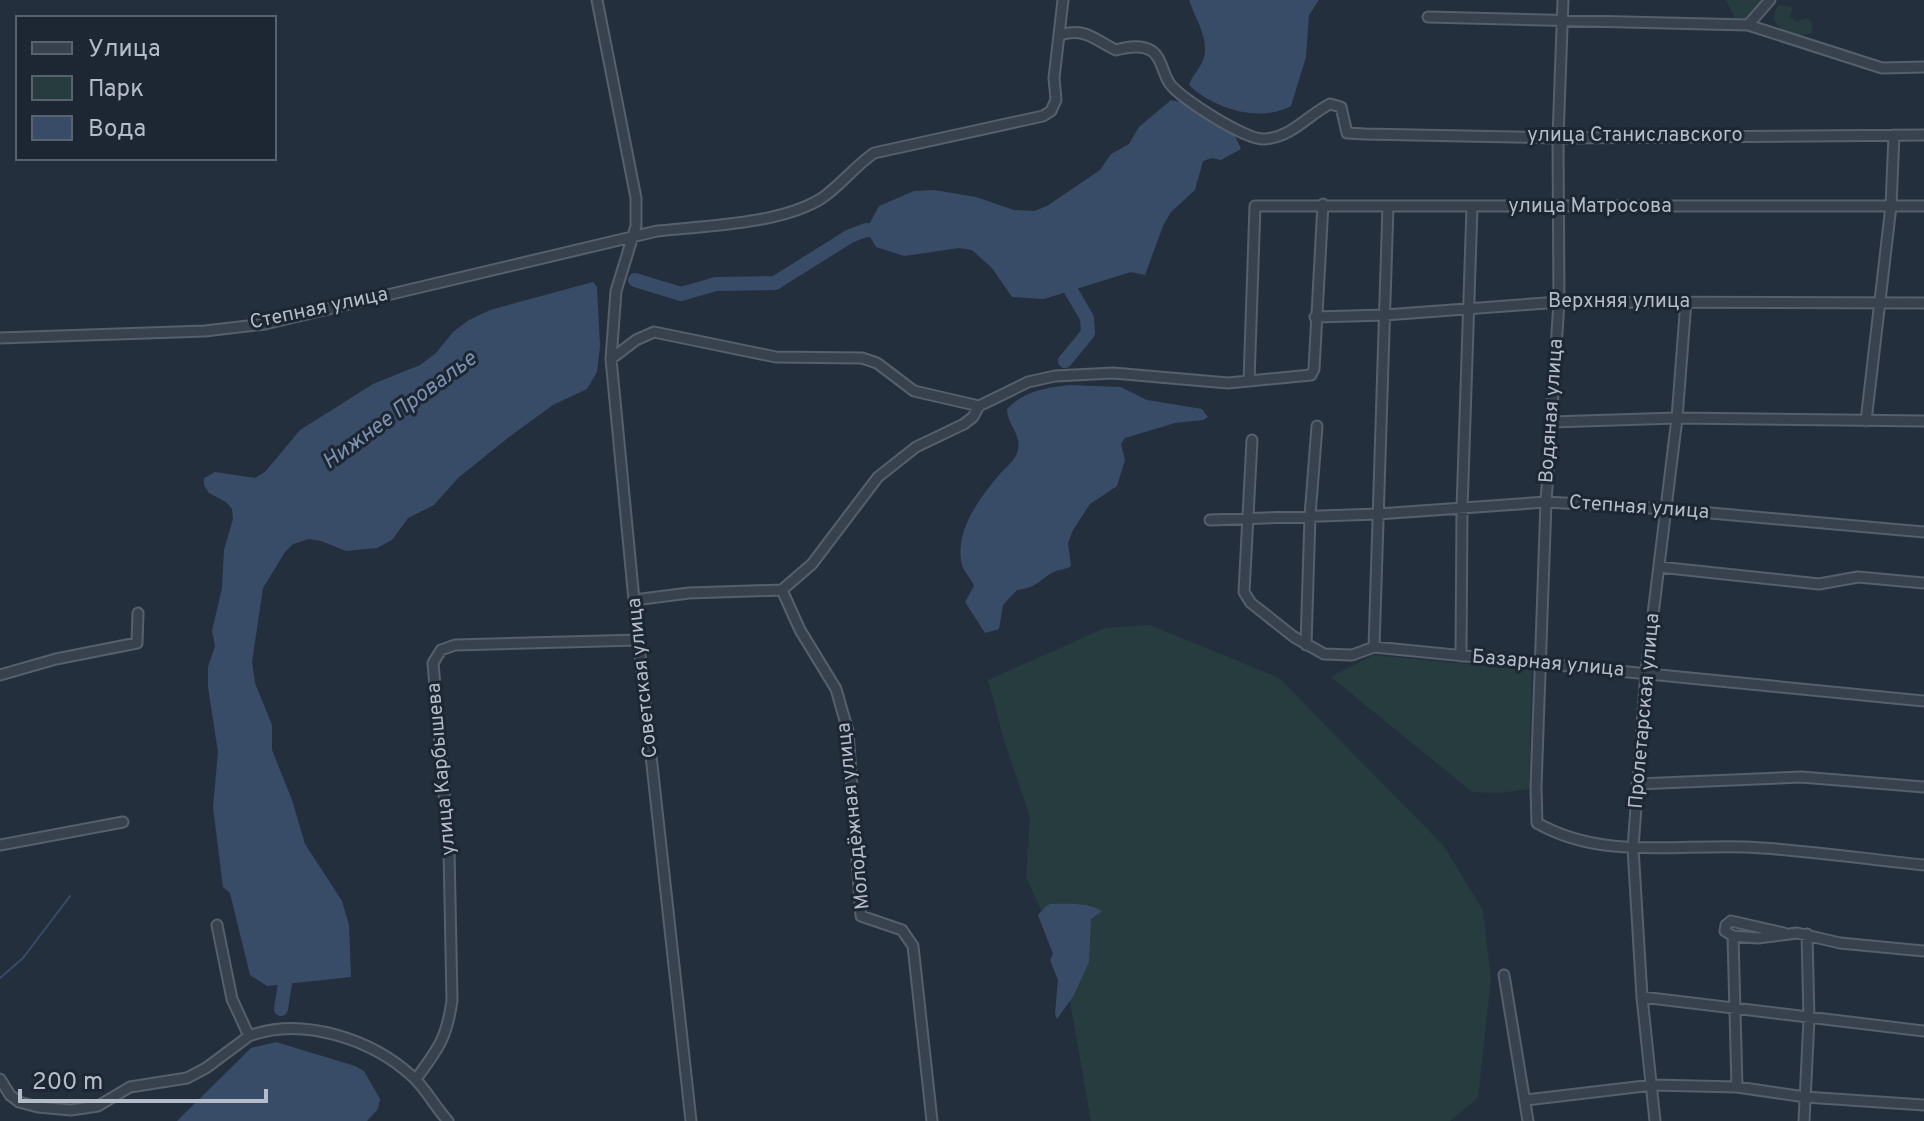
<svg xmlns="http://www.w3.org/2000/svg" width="1924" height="1121" viewBox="0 0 1924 1121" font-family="Overpass,sans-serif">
	<rect width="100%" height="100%" fill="#242f3e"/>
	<!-- green -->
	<path fill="#263c3f" d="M1726,0H1762L1768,10L1737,22Z
		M1779,5L1792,7L1790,17L1797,22L1807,18L1812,23V33C1797,38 1783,33 1774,21L1775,11Z
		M1150,625L1279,678L1443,845L1483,910L1491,979L1478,1098L1450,1121H1091L1062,956L1026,877L1030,817L1004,740L988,680L1105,628Z
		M1373,655L1532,670L1529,789L1499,793L1472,792L1331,677Z"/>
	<!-- water -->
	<path fill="#394c67" d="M1189,0H1319L1309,15L1306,57L1291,106C1260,123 1214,109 1189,85C1192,75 1202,67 1204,57C1209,38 1195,18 1189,0Z
		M1171,100L1184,103L1234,134L1241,149L1221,160L1212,158L1203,161L1195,190L1171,212L1163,226L1145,275L1131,272L1044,299L1012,297L992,268L972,250L959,248L904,256L876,247L866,230L879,206L914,191L934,190L976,197L1014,210L1034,211L1047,206L1100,170L1111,154L1129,144L1139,127Z
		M593,282L597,287L600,346L597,372L587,389L553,405L509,437L458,478L434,505L408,518L392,540L377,548L346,551L321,541L309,539L293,544L285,552L263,588L252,662L255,683L272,725V750L292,800L305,844L342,901L349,925L351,977L267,986L250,975L230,893L223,887L213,807L218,752L208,687V667L215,646L212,631L222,588L224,550L233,519L232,509L226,502L209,493L204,485V478L215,472L255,478L265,472L300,430L373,384L420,365L436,353L453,332L469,320L490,310Z
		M1069,385L1121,387L1147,400L1202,409L1208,417L1203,420L1175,423L1125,438L1121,444L1125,460L1117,486L1090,504L1073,530L1068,543L1071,566C1067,569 1063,569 1059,570C1042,575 1040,588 1017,590L1003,605L999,629L985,633L965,602L974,586C971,578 964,572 962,565C954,531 979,499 999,475C1006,467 1016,460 1018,450C1022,435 1007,424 1007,409C1024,391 1045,388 1069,385Z
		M1050,904C1066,904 1088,902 1102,911L1091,919L1089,962L1074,995L1057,1019L1055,1014L1058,980L1050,960L1053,954L1038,915L1046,906Z
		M276,1042L355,1066L364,1071L380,1099L378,1109L367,1121H177L251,1048Z"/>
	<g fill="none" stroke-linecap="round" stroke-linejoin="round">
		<!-- stream -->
		<path stroke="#394c67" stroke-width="2" d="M0,978L23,958L70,896"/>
		<!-- river -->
		<path stroke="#394c67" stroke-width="14" d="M1063,277L1087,318L1088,333L1065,361
			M635,280L681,294L716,284L775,283L850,236L866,230L885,231
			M281,1009L285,983L282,966"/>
		<!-- street casing -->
		<g stroke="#565f6c" stroke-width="13">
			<path id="street" d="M597,0L636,198V226L616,291L611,359L634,600L691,1121
				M1563,0L1558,138L1559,302L1546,502L1536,787L1537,823C1602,860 1675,844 1747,847C1806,850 1865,859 1924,865
				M1428,17L1748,25L1882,68L1924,67
				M1748,25L1770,0
				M1060,35C1085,27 1095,40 1116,50C1127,47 1141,44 1152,51C1162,58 1163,75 1170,84C1181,99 1247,141 1265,139C1292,137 1308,115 1330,104L1341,107L1347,133L1365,134L1558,138L1924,135
				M1315,317L1385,315L1559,302L1924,303
				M0,338L205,331L265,324L657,231C705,226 782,224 822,198C841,185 855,166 874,153L1043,116L1051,111L1056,100L1054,78L1063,0
				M611,359L636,340L654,332L776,357L862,358L877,363L914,391L979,406L973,417L964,424L916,447L878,477L812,564L782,590L689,593L634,600
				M1249,381L1255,206H1924
				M979,406L1028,382L1055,376L1113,373L1228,383L1311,375L1314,369L1323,204
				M1866,421L1891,206L1894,135
				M1551,422L1677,418L1924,421
				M1252,440L1244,592L1251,603L1294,637L1324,654L1352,655L1374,647L1924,701
				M1210,520L1378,514L1546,502L1666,509L1924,532
				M1659,567L1819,584L1858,577L1924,583
				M782,590L800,630L836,689L848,731L861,916L902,930L913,946L932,1121
				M1306,645L1310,516L1317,426
				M1374,647L1388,206
				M1461,656L1462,509L1472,207
				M0,675L56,659L137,643L138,613
				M1637,784L1801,777L1924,787
				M0,845L123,822
				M1784,933L1731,921L1726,925L1725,931L1733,936L1758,938L1797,933L1840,943L1924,951
				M1733,936L1737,1087
				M1504,975L1528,1121
				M1642,997L1924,1031
				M249,1036C302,1016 372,1039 413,1077C426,1089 435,1107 448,1121
				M0,1079L10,1095L19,1102L38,1107L71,1110L98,1106L130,1087L187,1078L206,1068L249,1036L232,999L217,925
				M416,1079C438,1049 447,1038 452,1000L449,850L433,663L441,650L455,645L639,640
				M1526,1100L1653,1085L1737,1087L1805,1097L1924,1105
				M1655,1121L1642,997L1633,848L1646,672L1677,418L1686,301
				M1804,1121L1809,1019L1807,934"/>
		</g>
		<!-- street -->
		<use href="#street" stroke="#38414e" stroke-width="9"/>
	</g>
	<g text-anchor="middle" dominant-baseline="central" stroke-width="6" stroke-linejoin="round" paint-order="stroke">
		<!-- street labels -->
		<g font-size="20" fill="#b4bcc9" stroke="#1d2633">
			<text x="1635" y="136">улица Станиславского</text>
			<text x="1590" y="207">улица Матросова</text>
			<text x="1619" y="302">Верхняя улица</text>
			<text transform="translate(319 309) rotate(-12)">Степная улица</text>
			<text transform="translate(1552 411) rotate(-86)">Водяная улица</text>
			<text transform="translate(1639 508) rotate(4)">Степная улица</text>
			<text transform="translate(1548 664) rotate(5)">Базарная улица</text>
			<text transform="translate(643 678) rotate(-96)">Советская улица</text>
			<text transform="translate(1645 711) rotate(-85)">Пролетарская улица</text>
			<text transform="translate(442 769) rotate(-95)">улица Карбышева</text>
			<text transform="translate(854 816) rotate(-96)">Молодёжная улица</text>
		</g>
		<!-- water labels -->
		<g font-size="22" font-style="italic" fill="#7c92b1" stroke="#1d2633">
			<text transform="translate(400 411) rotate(-36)">Нижнее Провалье</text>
		</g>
	</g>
	<!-- legend -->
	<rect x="16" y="16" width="260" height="144" fill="#1d2633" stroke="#59626f" stroke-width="2"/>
	<rect x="32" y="42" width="40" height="12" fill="#38414e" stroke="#59626f" stroke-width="2"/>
	<text x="88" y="56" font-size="24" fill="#b4bcc9">Улица</text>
	<rect x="32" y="76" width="40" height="24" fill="#263c3f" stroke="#59626f" stroke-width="2"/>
	<text x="88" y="96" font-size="24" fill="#b4bcc9">Парк</text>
	<rect x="32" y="116" width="40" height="24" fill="#394c67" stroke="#59626f" stroke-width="2"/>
	<text x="88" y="136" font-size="24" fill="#b4bcc9">Вода</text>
	<!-- scale -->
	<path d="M20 1089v12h246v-12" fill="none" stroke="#b4bcc9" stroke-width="4"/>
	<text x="32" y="1089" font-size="24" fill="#b4bcc9" stroke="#1d2633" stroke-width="6" paint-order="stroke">200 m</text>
</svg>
